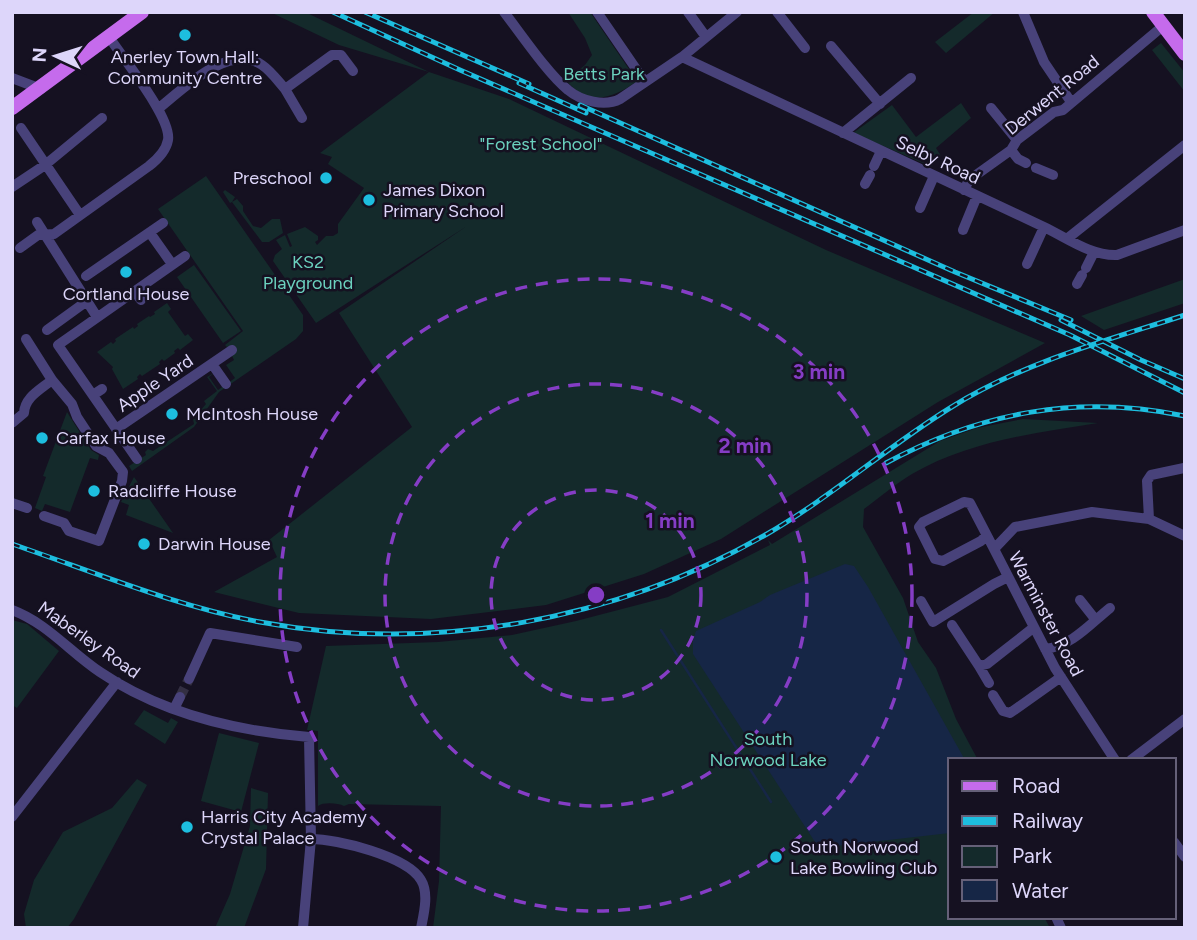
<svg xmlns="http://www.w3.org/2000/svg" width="1197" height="940" viewBox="0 0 1197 940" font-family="Figtree,sans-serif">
	<rect width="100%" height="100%" fill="#151121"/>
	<!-- green -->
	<path fill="#142a2b" d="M270,12H305L429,72L509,99L826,250L1045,343L938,402L721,539L644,574L546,605L431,619L299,613L214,592L277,557L269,540L412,427L339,313L467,226L316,323L273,261L275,255L282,249L276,240L285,235L290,247L292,246L287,234L305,227L318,236V240L315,242L317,245L326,236H333L338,233V224L364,188L328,164L332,157L320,153L429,72L339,45Z
		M568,12H590L637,81C613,99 587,107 566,80L585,65L592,55L585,38Z
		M974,12H995L946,53L935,42Z
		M1161,43L1185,73V92L1152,50Z
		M961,103L971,118L936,148L941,156L934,161L932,167L853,133L892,105L916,137Z
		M206,176L303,315V331L296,339L219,392L194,427L132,471L129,466L146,455L145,452L148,449L153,451L194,424L193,419L206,404L204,401L217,391L207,377L214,373L209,377L218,390L235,378L226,365L234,360L231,354L234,352L230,346L227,347L225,345L243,331L158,209Z
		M225,190L235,197L232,202L237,199L243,206V211L253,226L261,228L272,219H280L283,233L269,242H262L232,202L230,203L223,192Z
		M194,265L241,331L223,343L177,277Z
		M1185,279V303L1104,330L1081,316Z
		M167,303L171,309L168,312L185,336L188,334L193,340L180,350L178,348L174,351L175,353L164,361L162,359L159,362L160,364L142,376L140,374L137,377L138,379L123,389L112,369L113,367L97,352L111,342L113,344L116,341L115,339L133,327L134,329L138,326L137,324L149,316L150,317L155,314L154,312Z
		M67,412L91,450L99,455L98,460L90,458L70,512L45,504L42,511L35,508L46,477L43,476Z
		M1023,419L1098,423C1035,433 969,441 912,474C895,484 879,498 864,509L863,527L903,598L918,642L936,668L956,719L978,760H950V917H1044L1050,928H433L439,881L441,806L349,804L344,806C338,803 323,802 318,806V731L307,730L326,646L438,642L512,635L576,621L668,597L770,545L768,540L772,544L940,441L977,428Z
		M134,477L173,533L126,515L129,505L121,502Z
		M12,620L27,624L59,651L17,708L12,705Z
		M144,710L168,723L171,718L178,722L165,744L134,724Z
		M219,733L259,743L241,812L201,801Z
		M137,779L147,785L74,919L67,928H26L24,914L34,880L63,832L112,808Z
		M251,788L268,793L266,869L244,928H215L230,894L250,826Z"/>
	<!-- water -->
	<path fill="#162646" d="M845,564L854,566L868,587L965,760H950V833L827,847L815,842L693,654V640L696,631L760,602L770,595Z"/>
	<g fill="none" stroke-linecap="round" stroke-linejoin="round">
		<!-- stream -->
		<path stroke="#162646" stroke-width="2.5" d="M661,630L771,802"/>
		<!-- minor-tunnel -->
		<path stroke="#332f42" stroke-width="10" stroke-dasharray="10 5" stroke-linecap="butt" d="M180,697L189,679"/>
		<!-- minor -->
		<path stroke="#48427a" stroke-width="10" d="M504,12C521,34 548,74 568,90C581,101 605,107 620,99L682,57L737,12
			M597,12L645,82
			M688,12L706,37
			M777,12L805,48
			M1023,12L1044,62L1071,102
			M831,46L880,104
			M682,57L1044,227C1067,238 1091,256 1117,255L1185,230
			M12,78L41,89
			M285,89L302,118
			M991,108L1017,140
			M158,109C182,90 229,42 262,65C271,71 278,81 285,89L332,55H341L353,71
			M21,128L80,215
			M843,133L911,78
			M1011,150L1018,159L1026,163
			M874,166L881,151
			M1036,168L1053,175
			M865,184L870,175
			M12,187L45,165L102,118
			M964,190L969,180L1011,150L1017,140L1054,112L1063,110L1163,26
			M920,208L934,176
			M37,222L97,317
			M963,230L977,196
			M150,233L172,264
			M1068,238L1185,145
			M20,248L38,235L54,234L149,166C158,159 166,151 168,140C172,118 122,57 109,37
			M1027,264L1044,227
			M1086,268L1094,252
			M86,276L163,223
			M1077,284L1082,275
			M134,291L141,300
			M47,330L87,301
			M26,339L52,380
			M212,364L226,384
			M93,395L102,389
			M12,423L24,413C25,397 40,390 52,380L72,404L77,417L96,446L109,453L123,472L122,481L99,541L69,531L64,523L44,516
			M116,429L232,350
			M137,459L58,345L185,256
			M12,503L27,508
			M1149,519L1147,481L1151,475L1184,468
			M986,536L981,541L943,561L935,559L919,527L923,522L964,502L970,503L994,549
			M1080,600L1095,619
			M921,601L933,622L994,584L1008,577
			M12,610C47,623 70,652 100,672C162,714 235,731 309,737L311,839L303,928
			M952,625L979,666L987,664L1033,628
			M1045,649C1072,646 1090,624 1110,608
			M979,666L989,683
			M189,679L210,633L297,647
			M993,695L1003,711L1010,713L1061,677
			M174,709L180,697
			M1115,760L1055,668L994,549L1015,527L1092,512L1149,519L1185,536
			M1131,760L1185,719
			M12,817L117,682
			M311,839C337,839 407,856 421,880C429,893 424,913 421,928
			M1174,842L1185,857
			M1056,917L1061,928"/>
		<!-- primary -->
		<path stroke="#c56bec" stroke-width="14" d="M1153,12L1185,54
			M12,108L142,12"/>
		<!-- rail casing -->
		<g stroke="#1dbedf" stroke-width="5">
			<path id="rail" d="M333,12L460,70L1070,335L1185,393
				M365,12L529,84
				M519,83L586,113
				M580,105L955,272L1071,320
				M1061,320L1141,360L1185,379
				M886,463C981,412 1078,394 1185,416
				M12,544C94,572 175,606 260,622C432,654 616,621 767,534C831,497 887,447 950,408C1021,363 1105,341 1185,315"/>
		</g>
		<!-- rail -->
		<use href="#rail" stroke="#151121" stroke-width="2.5" stroke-dasharray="8" stroke-linecap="butt"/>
	</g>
	<!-- distance rings -->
	<g fill="none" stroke="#853dc5" stroke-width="3.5" stroke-dasharray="12 9">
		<circle cx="596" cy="595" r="105"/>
		<circle cx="596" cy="595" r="211"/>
		<circle cx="596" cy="595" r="316"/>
	</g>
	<!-- markers -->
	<g fill="#1dbedf" stroke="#151121" stroke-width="2.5">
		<circle cx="185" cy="35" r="7"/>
		<circle cx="326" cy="178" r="7"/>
		<circle cx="369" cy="200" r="7"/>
		<circle cx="126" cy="272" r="7"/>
		<circle cx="172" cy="414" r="7"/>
		<circle cx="42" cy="438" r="7"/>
		<circle cx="94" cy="491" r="7"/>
		<circle cx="144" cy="544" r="7"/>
		<circle cx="187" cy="827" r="7"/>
		<circle cx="776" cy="857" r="7"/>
	</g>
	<g text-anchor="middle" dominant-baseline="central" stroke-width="5" stroke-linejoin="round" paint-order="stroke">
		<!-- poi labels -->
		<g font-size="18" fill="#ddd6fa" stroke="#151121" text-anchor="start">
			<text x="185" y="57" text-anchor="middle">Anerley Town Hall:<tspan x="185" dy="21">Community Centre</tspan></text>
			<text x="312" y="178" text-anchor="end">Preschool</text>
			<text x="383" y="190">James Dixon<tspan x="383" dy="21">Primary School</tspan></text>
			<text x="126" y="294" text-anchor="middle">Cortland House</text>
			<text x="186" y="414">McIntosh House</text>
			<text x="56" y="438">Carfax House</text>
			<text x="108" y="491">Radcliffe House</text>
			<text x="158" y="544">Darwin House</text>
			<text x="201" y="817">Harris City Academy<tspan x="201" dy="21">Crystal Palace</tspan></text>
			<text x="790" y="847">South Norwood<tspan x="790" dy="21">Lake Bowling Club</tspan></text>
		</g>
		<!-- park labels -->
		<g font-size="18" fill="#6bd1be" stroke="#151121">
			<text x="604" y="74">Betts Park</text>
			<text x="541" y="144">"Forest School"</text>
			<text x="308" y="262">KS2<tspan x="308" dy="21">Playground</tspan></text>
			<text x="768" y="739">South<tspan x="768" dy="21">Norwood Lake</tspan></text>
		</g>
		<!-- street labels -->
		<g font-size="18" fill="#ddd6fa" stroke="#151121">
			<text transform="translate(1052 95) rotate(-39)">Derwent Road</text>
			<text transform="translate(938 160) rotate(25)">Selby Road</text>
			<text transform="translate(155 383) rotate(-34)">Apple Yard</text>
			<text transform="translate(1046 614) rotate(62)">Warminster Road</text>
			<text transform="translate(89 640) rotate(35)">Maberley Road</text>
		</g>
	</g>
	<circle cx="596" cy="595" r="10" fill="#853dc5" stroke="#151121" stroke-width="3.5"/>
	<g font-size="21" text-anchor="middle" font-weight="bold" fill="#853dc5" stroke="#151121" stroke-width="5" stroke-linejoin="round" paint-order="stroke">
		<text x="819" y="379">3 min</text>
		<text x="745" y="453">2 min</text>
		<text x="670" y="528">1 min</text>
	</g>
	<!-- border -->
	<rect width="1197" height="940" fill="none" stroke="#ddd6fa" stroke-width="28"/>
	<!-- legend -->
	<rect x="948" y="758" width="228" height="161" fill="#151121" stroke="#656078" stroke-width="2"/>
	<rect x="962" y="781" width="35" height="10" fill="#c56bec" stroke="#656078" stroke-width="2"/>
	<text x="1012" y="793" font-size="21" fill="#ddd6fa">Road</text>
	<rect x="962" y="816" width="35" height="10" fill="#1dbedf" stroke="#656078" stroke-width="2"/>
	<text x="1012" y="828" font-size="21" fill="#ddd6fa">Railway</text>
	<rect x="962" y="846" width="35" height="21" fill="#142a2b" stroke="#656078" stroke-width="2"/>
	<text x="1012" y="863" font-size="21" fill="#ddd6fa">Park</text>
	<rect x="962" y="880" width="35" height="21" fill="#162646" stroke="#656078" stroke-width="2"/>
	<text x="1012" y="898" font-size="21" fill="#ddd6fa">Water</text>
	<!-- north arrow -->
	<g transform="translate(56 56) rotate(274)" stroke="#151121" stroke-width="5" paint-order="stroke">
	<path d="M0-5L12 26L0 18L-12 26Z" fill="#ddd6fa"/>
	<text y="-10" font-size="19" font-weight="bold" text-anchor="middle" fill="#ddd6fa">N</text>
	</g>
</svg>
